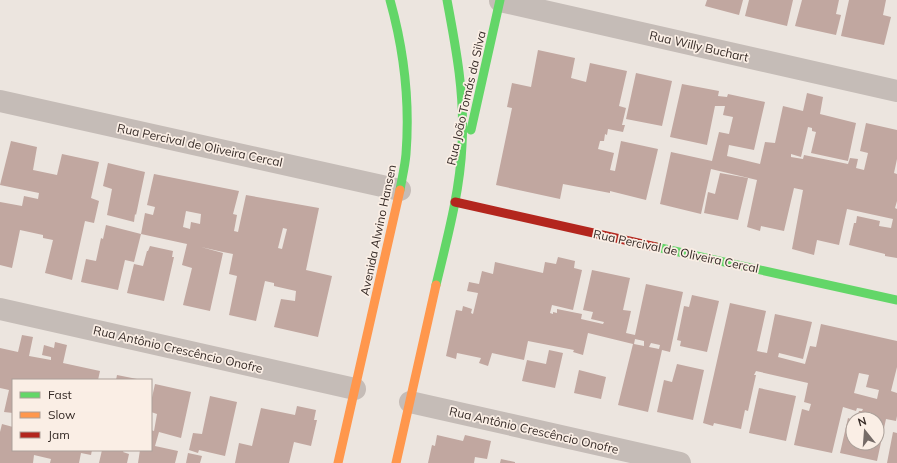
<svg xmlns="http://www.w3.org/2000/svg" width="897" height="463" viewBox="0 0 897 463" font-family="Mulish,sans-serif">
	<rect width="100%" height="100%" fill="#ece5df"/>
	<!-- building -->
	<path fill="#c1a7a0" fill-rule="evenodd" d="M707,0H743L739,15L705,6Z
		M749,0H793L787,26L745,16Z
		M802,0H839L836,14L841,15L836,35L795,26Z
		M849,0H886L883,15L891,17L884,45L841,36Z
		M538,50L575,58L571,78L586,82L590,63L627,71L619,106L626,108L622,125H625L623,132L608,129L607,135L605,134L604,141H600L598,149L614,153L610,170L615,171L621,141L658,149L646,200L610,191V193L563,184L560,199L496,185L512,108L507,107L512,83L531,87Z
		M636,73L672,81L662,126L626,119Z
		M682,84L719,91L718,96L727,97L728,94L765,102L754,150L729,145L727,156L760,164L765,142L775,143L783,106L803,111L807,93L823,97L820,114L856,123L848,161L811,153L816,132L812,131V128L808,127L801,157L791,154V157L803,159L804,155L848,164L850,158L858,159L856,168L864,170L868,153L860,151L866,123L897,130V159L894,173L897,174V201L895,208L897,209V258L885,256V254L849,245L854,223H856L857,216L880,221L879,226L891,228L893,219L847,209L839,245L817,240L814,255L792,249L803,190L794,188L784,231L761,226L760,231L747,227L757,180L711,169L701,214L660,204L671,152L712,161L719,132L729,134L733,117L723,115L725,106H715L707,145L670,137Z
		M11,141L37,147L33,170L57,175L62,154L99,162L91,198L99,201L94,223L85,221L72,280L45,273L53,240L43,238V235L20,230L12,268L0,265V202L22,206L24,196L38,199L39,193L0,185Z
		M108,163L145,172L136,215L135,214L134,222L107,215L112,189L103,186Z
		M720,173L748,178L738,220L704,213L708,192L715,194Z
		M154,174L239,191L233,214L237,215L234,231L238,232L246,195L319,208L306,270L332,276L318,337L274,327L281,299L295,301L296,291L274,286V283L265,281L256,321L229,315L237,276L229,274L233,254L223,252L201,247L223,253L210,311L183,305L192,268L182,265L187,244L141,234L134,262L125,260L118,290L81,282L86,259L96,261L101,238L103,239L106,225L141,234L145,213L153,215L155,207L147,205ZM186,211L201,214L200,224L191,222L190,229L183,227ZM283,228L287,229L282,249L278,248Z
		M150,246L173,251L172,257H174L164,301L127,293L134,264L143,266L147,251H148Z
		M558,257L575,261L574,268L582,270L573,310L552,305L550,313L553,314V312L557,313V309L582,314L581,319L603,324L604,322L591,319L593,312L583,310L592,270L630,278L623,310L631,311L626,333L635,335L646,284L683,292L670,352L662,350L648,412L618,405L633,344L588,333L583,355L573,352L574,350L528,341L524,360L492,353L488,366L479,363L481,358L457,353L456,359L446,356L456,310L462,311L463,306L472,309L471,313L473,314L478,293L467,291L469,282L479,284L482,271L493,274L495,262L543,273L545,262L556,264ZM635,339L644,341V346L634,344ZM651,343L660,345L659,349L649,347Z
		M692,295L719,301L707,352L680,346L681,341L677,340L684,306L689,307Z
		M730,303L766,311L757,351L767,353L775,314L812,322L803,359L779,353L778,357L805,364L810,346L816,347L821,324L897,341V367L891,391L897,393V416L896,421L886,419L877,461L840,453L848,418L853,420V443H877V419H857L859,411H862L863,409L857,408L856,411L843,407L832,453L794,445L802,409L809,411L811,404L804,402L808,383L756,371L754,375H756L748,411L745,410L741,429L714,423L713,426L703,423ZM859,373L869,375L866,387L879,390L877,399L854,393Z
		M22,335L33,337L29,356L51,360V357L42,355L44,345L54,348L55,342L67,345L63,363L100,371L98,380H13V413L4,412L9,390L0,388V348L18,352Z
		M549,350L563,353L555,388L522,381L527,360L546,364Z
		M677,364L704,370L693,420L657,412L664,380L672,382Z
		M579,370L606,377L601,399L574,393Z
		M117,375L137,379V380H116Z
		M155,384L191,392L181,438L159,432L155,446L178,451L175,463H138L140,450H151V430L154,431L157,414L151,412V402Z
		M759,388L796,396L786,441L749,433Z
		M210,396L237,402L225,456L199,450L198,453L189,450L193,433L202,434Z
		M297,406L316,410L314,420H317L311,446L294,442L289,463H235L239,443L252,446L261,408L295,415Z
		M2,424L13,427V450H92L91,455L81,453L79,463H50L51,459L34,455L33,463H0V432Z
		M893,432L897,433V463H887Z
		M437,435L463,441L465,435L491,441L487,459L475,457L474,463H428L432,445L435,446Z
		M102,450H124L123,452L129,454L127,463H99Z
		M188,453L202,456L200,463H186Z
		M501,459L515,462V463H500Z"/>
	<g fill="none" stroke-linecap="round" stroke-linejoin="round">
		<!-- street -->
		<path stroke="#c5bcb7" stroke-width="22" d="M500,1L897,91
			M0,101L400,190
			M0,309L355,389
			M410,402L680,463"/>
		<!-- fast -->
		<path stroke="#63d668" stroke-width="9" d="M390,0C404,50 410,102 406,154C405,166 402,178 400,190
			M471,130L500,0
			M656,247L897,300
			M436,285C447,239 460,192 462,145C465,95 456,48 447,0"/>
		<!-- slow -->
		<path stroke="#ff974d" stroke-width="9" d="M338,463L400,190
			M396,463L436,285"/>
		<!-- jam -->
		<path stroke="#b3261e" stroke-width="9" d="M455,202L656,247"/>
	</g>
	<g text-anchor="middle" dominant-baseline="central" stroke-width="3.5" stroke-linejoin="round" paint-order="stroke">
		<!-- street labels -->
		<g font-size="12" fill="#352a26" stroke="#faeee5">
			<text transform="translate(699 46) rotate(13)">Rua Willy Buchart</text>
			<text transform="translate(466 98) rotate(-77)">Rua João Tomás da Silva</text>
			<text transform="translate(200 145) rotate(12)">Rua Percival de Oliveira Cercal</text>
			<text transform="translate(378 230) rotate(-78)">Avenida Alwino Hansen</text>
			<text transform="translate(676 251) rotate(12)">Rua Percival de Oliveira Cercal</text>
			<text transform="translate(178 349) rotate(13)">Rua Antônio Crescêncio Onofre</text>
			<text transform="translate(534 430) rotate(13)">Rua Antônio Crescêncio Onofre</text>
		</g>
	</g>
	<!-- legend -->
	<rect x="12" y="379" width="140" height="72" fill="#faeee5" stroke="#aba099"/>
	<rect x="20" y="392" width="20" height="6" fill="#63d668" stroke="#aba099"/>
	<text x="48" y="399" font-size="12" fill="#352a26">Fast</text>
	<rect x="20" y="412" width="20" height="6" fill="#ff974d" stroke="#aba099"/>
	<text x="48" y="419" font-size="12" fill="#352a26">Slow</text>
	<rect x="20" y="432" width="20" height="6" fill="#b3261e" stroke="#aba099"/>
	<text x="48" y="439" font-size="12" fill="#352a26">Jam</text>
	<!-- north arrow -->
	<g transform="translate(865 431) rotate(343)"><circle r="19" fill="#faeee5" stroke="#aba099"/>
	<path d="M0-3L7 15L0 10L-7 15Z" fill="#756b67"/>
	<text y="-6" font-size="11" font-weight="bold" text-anchor="middle" fill="#352a26">N</text>
	</g>
</svg>
